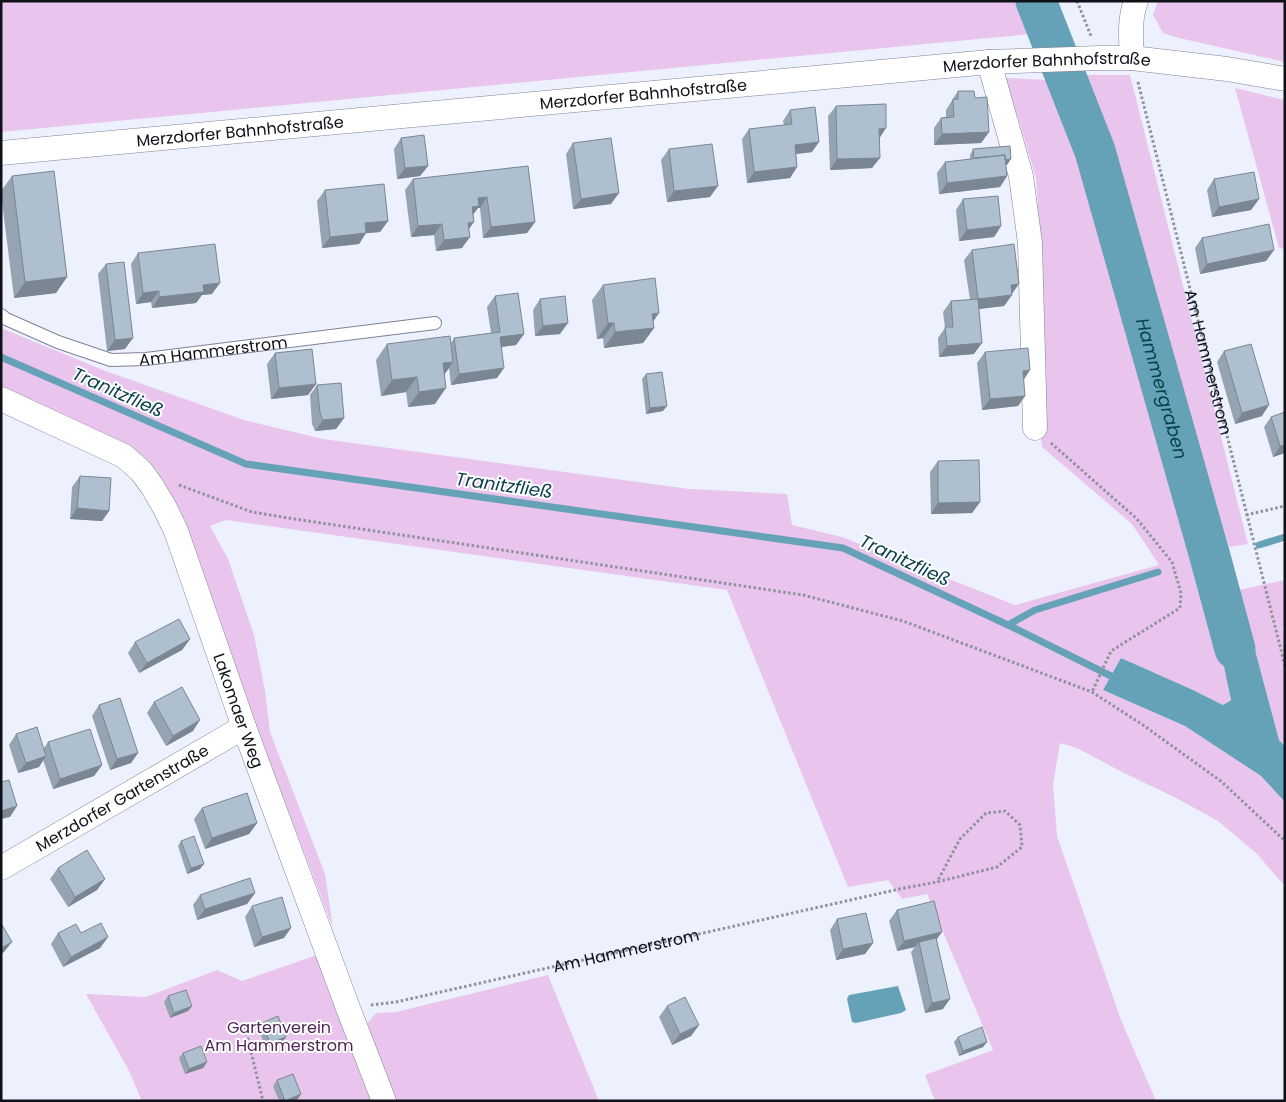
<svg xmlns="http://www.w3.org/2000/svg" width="1286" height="1102" viewBox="0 0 1286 1102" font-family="Poppins,sans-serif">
	<rect width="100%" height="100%" fill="#edf1fe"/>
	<!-- green -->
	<path fill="#e9c4ed" d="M1,1H1016L1030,34L1,132Z
		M1158,1H1285V62L1179,38L1163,33L1153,15Z
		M1079,75H1130L1248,544L1229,547L1132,218L1101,129Z
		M1006,78L1049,80L1076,147L1110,251L1196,535L1231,699L1223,705L1193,690L1121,658L1103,690L1185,726L1261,776L1285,802V886L1256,853L1218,821L1174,797L1122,772L1077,748L1060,743L1053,784L1057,836L1121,1020L1156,1101H935L925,1075L993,1050L927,894L902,899L888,880L848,887L727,590L226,520L210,526L228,559L254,635L265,691L270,732L325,874L333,928L255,723L174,504L157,470L140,453L1,387V328L103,370L244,420L323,439L689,489L787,494L792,525L842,537L1015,605L1159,565L1132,524L1042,447L1039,422L1041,250L1036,178Z
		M1235,88L1285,100V249L1279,248Z
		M1285,580V625L1283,628L1285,637V746L1279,740L1239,590Z
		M317,955L374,1101H142L128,1069L86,994L146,997L217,970L242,981Z
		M548,975L599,1101H395L365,1026L376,1013L396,1012Z"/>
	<!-- water -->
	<path fill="#66a2b7" d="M1239,590L1279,740L1285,746V802L1261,776L1185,726L1103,690L1121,658L1193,690L1223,705L1231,700L1209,595Z
		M898,986L906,1010L901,1013L856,1023L852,1022L847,999L849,995Z"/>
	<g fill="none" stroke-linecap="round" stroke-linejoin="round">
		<!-- stream -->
		<path stroke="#66a2b7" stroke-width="7" d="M1,357L246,464L843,548L1008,625L1117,679
			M1259,545L1285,537
			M1008,625L1035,610L1158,572"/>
		<!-- river -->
		<path stroke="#66a2b7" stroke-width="41" id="s1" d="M1036,1L1095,151L1209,553L1235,649"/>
		<!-- service casing -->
		<g stroke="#7d8396" stroke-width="14">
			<g id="service">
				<path id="s4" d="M1,315L6,319L58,342L111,360L146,359L435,323"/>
			</g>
		</g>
		<!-- minor casing -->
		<g stroke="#7d8396" stroke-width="25">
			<g id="minor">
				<path d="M1132,58C1131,38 1129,20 1136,1"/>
				<path d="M989,62L1021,176L1030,243L1035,428"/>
				<path id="s5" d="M1,153L989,62L1100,58H1132L1227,69L1285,79"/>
				<path id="s6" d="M1,399L124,456L141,471L152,486L165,508L176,531L244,727L348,1008L384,1101"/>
				<path id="s7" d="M1,868L244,727"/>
			</g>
		</g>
		<!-- path -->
		<g stroke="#8f929d" stroke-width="3" stroke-dasharray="2.5 2.5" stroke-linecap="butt">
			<path d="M1077,1L1091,36"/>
			<path id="s2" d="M1138,82L1285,666"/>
			<path d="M1051,443L1137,519L1172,562L1181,593L1180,608L1111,651L1092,692"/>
			<path d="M179,485L252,512L288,518L803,595L903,621L1092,692L1143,725L1222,782L1285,841"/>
			<path d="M1246,515L1285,506"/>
			<path id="s3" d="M371,1005L396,1002L904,888L937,882L997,867L1022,847L1020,825L1005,811L986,813L960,839L937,882"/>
			<path d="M244,1023L263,1101"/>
		</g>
		<!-- service -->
		<use href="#service" stroke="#fff" stroke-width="12"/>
		<!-- minor -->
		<use href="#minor" stroke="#fff" stroke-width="24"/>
	</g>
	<!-- wall -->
	<path fill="#96a4b2" d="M958,91L975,98L989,132L981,143L934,145V128L941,118L946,117V110Z
		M836,106L879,138L872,168L830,170L828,116Z
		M790,110L812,152L796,154L797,167L790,178L747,183L742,139L749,129L784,125L783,121Z
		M401,138L428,166L420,176L397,179L394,149Z
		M573,143L611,204L573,209L566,154Z
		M669,149L710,197L667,202L661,160Z
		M973,149L1007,165H1006L1007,176L1000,187L939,194L937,173L945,162L970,159V155Z
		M528,166L535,222L527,233L483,238L480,208H478L473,215L462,248L436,251L434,235L411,237L405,190L413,179Z
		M12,176L67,277L56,293L14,298L1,194V191Z
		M1214,179L1259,199L1251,210L1212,217L1207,190Z
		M325,190L388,221L380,232L366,233L359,244L322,248L317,201Z
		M963,199L1001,226L994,237L959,241L956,210Z
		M1202,238L1274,250L1266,261L1200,274L1195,248Z
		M972,250L1012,294V295L1004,306L979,309L974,354L939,357L938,338L945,328L943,312L951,301L970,300L964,260Z
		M138,253L212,294L202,295L196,303L152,308L151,302L136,304L131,264Z
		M106,264L125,349L107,351L98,274Z
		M603,285L653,322L654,328L643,343L604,348L603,338L597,339L592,300Z
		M495,296L524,334L516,345L502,347L497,378L451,385L449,368L444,375L435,404L408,407L406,392L381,396L376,360L387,344L451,343L454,338L491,333L487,307Z
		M540,299L560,334L535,336L533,310Z
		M1224,351L1262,416L1235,424L1217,362Z
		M985,352L1025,396L1018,406L982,410L977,363Z
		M275,353L316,384L308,395L271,399L267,364Z
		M646,374L663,411L646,414L642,379Z
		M317,385L344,418L336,429L315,431L312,424L310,395Z
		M1271,417L1285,453L1273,457L1264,427Z
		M938,461L980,502L972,513L931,514L930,472Z
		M80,476L109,511L102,521L70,519L72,487Z
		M190,639L182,650L139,673L128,653L135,642Z
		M154,702L193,731L166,746L147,713Z
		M99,705L138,753L131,763L110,770L92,716Z
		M16,734L44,748L48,742L102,765L94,776L53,789L43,760L39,767L18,773L9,745Z
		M202,808L257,823L249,834L205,849L194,819Z
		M181,841L200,869L187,874L178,846Z
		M58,868L105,879L97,890L68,907L50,879Z
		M255,893L247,904L197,920L193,905L200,895Z
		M252,906L284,938L254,947L245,917Z
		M897,910L942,932L937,939L943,1009L925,1013L911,952L915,947L897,951L889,921Z
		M837,919L873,943L865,954L836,960L830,930Z
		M58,933H81L108,937L100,948L63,967L51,944Z
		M168,996L192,1006L188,1011L170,1018L164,1002Z
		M667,1006L699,1025L691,1036L672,1045L659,1017Z
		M262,1023L286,1037L282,1042L266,1048L258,1028Z
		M958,1037L987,1042L983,1047L959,1056L954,1042Z
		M183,1053L207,1062L203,1068L185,1074L179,1058Z
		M277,1080L297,1100L295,1101H279L273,1086Z"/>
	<!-- shaded-wall -->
	<path fill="#7a8691" d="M886,128L879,139V129Z
		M989,132L981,143L934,145L942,134Z
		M819,142L812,152L787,155L795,145Z
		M880,158L872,168L830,170L837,159Z
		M1011,159L1007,165L971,169L975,163Z
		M428,166L420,176L397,179L405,168Z
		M797,167L790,178L747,183L754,172Z
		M1007,176L1000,187L939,194L947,183Z
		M718,186L710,197L667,202L674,191Z
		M619,193L611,204L573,209L581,199Z
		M487,197L480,208H478L471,217L464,218L478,198Z
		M1259,199L1251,210L1212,217L1219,207Z
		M388,221L380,232L358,234L365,223Z
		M474,222L466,233L468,223Z
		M535,222L527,233L483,238L491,227Z
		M442,224L434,235L411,237L418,226Z
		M1001,226L994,237L959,241L967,230Z
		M366,233L359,244L322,248L330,237Z
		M470,237L462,248L436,251L444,240Z
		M1274,250L1266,261L1200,274L1207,264Z
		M67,277L56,293L14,298L25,282Z
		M220,283L212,294L202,295L196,303L152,308L159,297L203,285Z
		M1019,284L1011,295V285Z
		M159,291L151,302L136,304L143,293Z
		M1012,295L1004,306L971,310L978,299Z
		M659,313L649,328H654L643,343L604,348L615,332L652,314Z
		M568,323L560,334L535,336L543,326Z
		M608,323H614L603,338L597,339Z
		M524,334L516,345L493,348L500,337Z
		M133,338L125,349L107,351L115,340Z
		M982,343L974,354L939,357L947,346Z
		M453,362L442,378L443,363Z
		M504,368L497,378L451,385L459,374Z
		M1030,370L1023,381V371Z
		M417,377L406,392L381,396L392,380Z
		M316,384L308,395L271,399L279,388Z
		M446,388L435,404L408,407L419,392Z
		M1025,396L1018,406L982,410L990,399Z
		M1269,405L1262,416L1235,424L1242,413Z
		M667,406L663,411L646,414L650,408Z
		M344,418L336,429L315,431L323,420Z
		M1285,445V453L1273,457L1280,446Z
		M980,502L972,513L931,514L938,503Z
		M77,508L109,511L102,521L70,519Z
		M190,639L182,650L139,673L147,663Z
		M200,720L193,731L166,746L173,736Z
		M138,753L131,763L110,770L117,759Z
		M46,756L39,767L18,773L26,763Z
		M102,765L94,776L53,789L60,779Z
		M17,806L10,817L1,819V811Z
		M257,823L249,834L205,849L212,838Z
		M204,864L200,869L187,874L191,868Z
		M105,879L97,890L68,907L75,897Z
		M255,893L247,904L197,920L205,909Z
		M291,928L284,938L254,947L262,937Z
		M942,932L934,942H919L915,947L897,951L904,941Z
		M108,937L100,948L63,967L71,957Z
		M12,942L4,952L1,954V948Z
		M873,943L865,954L836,960L843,949Z
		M950,999L943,1009L925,1013L932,1003Z
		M192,1006L188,1011L170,1018L174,1013Z
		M699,1025L691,1036L672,1045L680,1034Z
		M286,1037L282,1042L266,1048L270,1043Z
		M987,1042L983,1047L959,1056L963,1051Z
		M207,1062L203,1068L185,1074L189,1069Z
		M301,1094L297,1100L295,1101H285Z"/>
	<!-- building -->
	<path fill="#aebfcf" stroke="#7a8691" d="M958,91H974L975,98L987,97L989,132L942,134L941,118L954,117L953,99H958Z
		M886,104V128L879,129L880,158L837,159L836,106Z
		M815,107L819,142L795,145L797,167L754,172L749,129L792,124L790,110Z
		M424,135L428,166L405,168L401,138Z
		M611,138L619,193L581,199L573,143Z
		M712,144L718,186L674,191L669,149Z
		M1010,146L1011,159L1005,160V155L974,158L973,149Z
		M1005,155L1007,176L947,183L945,162Z
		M528,166L535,222L491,227L487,197L478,198L479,206L472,207L474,222L468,223L470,237L444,240L442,224L418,226L413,179Z
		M54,171L67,277L25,282L12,176Z
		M1254,172L1259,199L1219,207L1214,179Z
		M384,184L388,221L365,223L366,233L330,237L325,190Z
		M998,196L1001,226L967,230L963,199Z
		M1269,224L1274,250L1207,264L1202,238Z
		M215,244L220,283L203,285L204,292L159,297V291L143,293L138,253Z
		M1014,244L1019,284L1011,285L1012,295L978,299L972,250Z
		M124,262L133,338L115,340L106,264Z
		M655,278L659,313L652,314L654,328L615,332L614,323H608L603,285Z
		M518,293L524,334L500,337L504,368L459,374L454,338L500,332L495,296Z
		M565,296L568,323L543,326L540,299Z
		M978,299L982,343L947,346L945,327H953L951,301Z
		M450,336L453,362L443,363L446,388L419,392L417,377L392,380L387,344Z
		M1251,344L1269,405L1242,413L1224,351Z
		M1028,348L1030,370L1023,371L1025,396L990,399L985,352Z
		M312,349L316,384L279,388L275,353Z
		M662,372L667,406L650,408L646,374Z
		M341,383L344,418L323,420L320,413L317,385Z
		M1285,412V445L1280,446L1271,417Z
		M979,460L980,502L938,503V461Z
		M80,476L111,478L109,511L77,508Z
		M179,619L190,639L147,663L135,642Z
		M182,687L200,720L173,736L154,702Z
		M120,698L138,753L117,759L99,705Z
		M37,727L46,756L26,763L16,734Z
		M90,729L102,765L60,779L48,742Z
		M9,780L17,806L1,811V782Z
		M247,793L257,823L212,838L202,808Z
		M194,836L204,864L191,868L181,841Z
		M87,850L105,879L75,897L58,868Z
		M250,878L255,893L205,909L200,895Z
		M282,897L291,928L262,937L252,906Z
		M934,901L942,932L904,941L897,910Z
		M866,913L873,943L843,949L837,919Z
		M1,923L12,942L1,948Z
		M101,923L108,937L71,957L58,933L76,924L81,933Z
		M936,938L950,999L932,1003L919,942Z
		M186,990L192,1006L174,1013L168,996Z
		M685,997L699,1025L680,1034L667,1006Z
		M278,1016L286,1037L270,1043L262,1023Z
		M982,1027L987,1042L963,1051L958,1037Z
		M201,1046L207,1062L189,1069L183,1053Z
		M293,1074L301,1094L285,1101L277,1080Z"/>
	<g text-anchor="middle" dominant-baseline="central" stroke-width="4" stroke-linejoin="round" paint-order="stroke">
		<!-- street labels -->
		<g font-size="16" fill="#0f1118" stroke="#fff">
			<text stroke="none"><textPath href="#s5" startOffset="1050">Merzdorfer Bahnhofstraße</textPath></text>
			<text stroke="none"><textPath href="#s5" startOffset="645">Merzdorfer Bahnhofstraße</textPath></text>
			<text stroke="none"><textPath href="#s5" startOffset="240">Merzdorfer Bahnhofstraße</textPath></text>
			<text stroke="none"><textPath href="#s4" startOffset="222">Am Hammerstrom</textPath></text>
			<text stroke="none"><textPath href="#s2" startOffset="289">Am Hammerstrom</textPath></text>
			<text stroke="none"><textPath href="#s6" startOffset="418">Lakomaer Weg</textPath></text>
			<text stroke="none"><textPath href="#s7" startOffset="140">Merzdorfer Gartenstraße</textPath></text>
			<text stroke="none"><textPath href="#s3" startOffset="261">Am Hammerstrom</textPath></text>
		</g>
		<!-- park labels -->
		<g font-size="16" fill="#512457" stroke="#fff">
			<text x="279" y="1027">Gartenverein<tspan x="279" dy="18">Am Hammerstrom</tspan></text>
		</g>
		<!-- water labels -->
		<g font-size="18" font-style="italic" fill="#094050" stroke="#fff">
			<text stroke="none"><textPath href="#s1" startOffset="408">Hammergraben</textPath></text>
			<text transform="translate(118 392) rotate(24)">Tranitzfließ</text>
			<text transform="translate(504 485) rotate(8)">Tranitzfließ</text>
			<text transform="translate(905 560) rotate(25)">Tranitzfließ</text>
		</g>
	</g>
	<!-- border -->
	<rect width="1286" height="1102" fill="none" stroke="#0f1118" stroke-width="5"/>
</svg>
